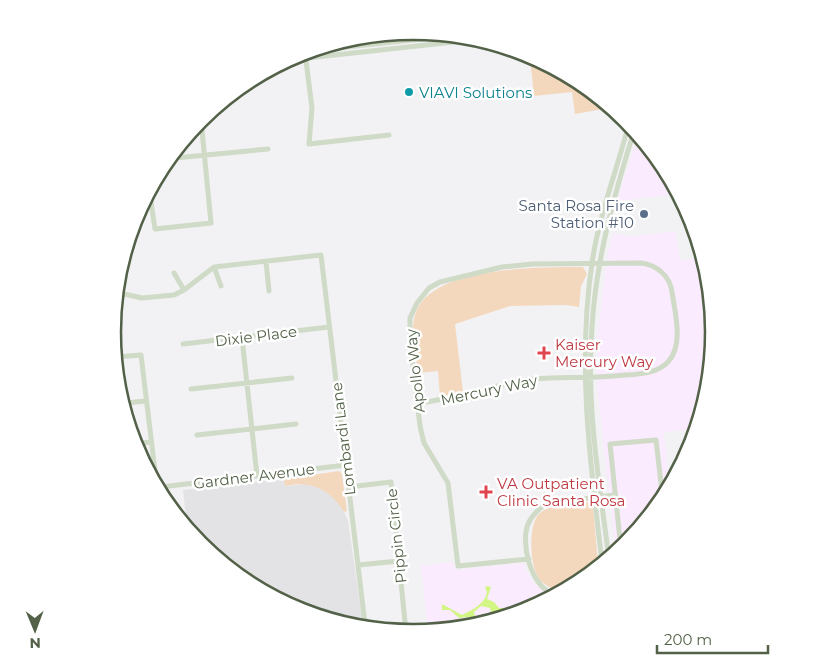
<svg xmlns="http://www.w3.org/2000/svg" width="827" height="665" viewBox="0 0 827 665" font-family="Montserrat,sans-serif">
	<rect width="100%" height="100%" fill="#f2f1f4"/>
	<!-- commercial -->
	<path fill="#faebfe" d="M638,137L676,194L617,201Z
		M675,231L680,260L700,258L715,333L696,429L664,432L669,481L626,546L616,553L597,385V339L608,253L613,233L630,237Z
		M453,562L455,570L523,563L533,583L551,596L529,611L428,631L421,566Z"/>
	<!-- education -->
	<path fill="#e3e3e5" d="M284,479L285,486L307,484L328,491L336,499L344,512L348,521L363,624L298,611L200,545L187,525L183,490Z"/>
	<!-- green -->
	<path fill="#f4d8bd" d="M541,62L609,108L575,114L572,92L534,96L531,67L534,63Z
		M583,267L587,274L581,286L579,307L566,305L510,306L455,324L463,392L440,397L438,371L418,373C416,354 409,331 416,312C433,266 541,267 583,267Z
		M339,471L342,474L347,511L344,512C330,489 311,480 285,486L284,479Z
		M590,502L593,506L598,564L559,590C552,589 544,585 539,579C530,566 528,528 538,515C549,503 574,502 590,502Z"/>
	<!-- water -->
	<path fill="#d3f586" d="M487,586L491,587L487,599L494,602L499,608H507L512,614L492,618L490,608L481,606L474,612L476,619L480,620L474,622L468,617L459,618L450,610H442V604L462,615C472,610 485,604 487,592L485,588Z"/>
	<g fill="none" stroke-linecap="round" stroke-linejoin="round">
		<!-- minor -->
		<path stroke="#cfdac7" stroke-width="5" d="M319,50L440,37
			M305,53L312,108L309,144L389,135
			M289,60L463,41
			M175,158L268,149
			M150,195L155,229L211,223L201,120
			M266,262L269,291
			M214,267L221,286
			M174,273L184,290
			M120,293L142,298L174,295L184,290L214,267L321,255L365,624
			M117,309L123,294
			M242,338L257,476
			M183,344L329,327
			M117,357L141,355L156,479
			M191,389L292,378
			M126,403L146,401
			M418,403C455,399 489,386 526,380C555,376 584,379 614,376C631,374 655,376 668,362C684,345 675,313 672,292C670,276 657,265 641,263L532,264L502,267L440,282L429,288L417,303L410,318V339L420,426L424,443L448,483L458,566L529,559
			M197,435L296,424
			M134,444L151,442
			M161,487L346,465
			M349,487L391,482L406,632
			M621,549L610,444L656,440L662,492
			M609,558C599,482 586,404 592,327C596,259 614,196 634,131
			M602,562C590,462 577,363 592,263C599,215 617,170 629,123
			M358,565L399,561
			M554,594C531,588 519,541 529,522C533,514 539,509 545,504L614,495"/>
	</g>
	<!-- markers -->
	<circle fill="#0f9aa8" stroke="#fff" stroke-width="2" cx="409" cy="92" r="5"/>
	<circle fill="#5c6f8a" stroke="#fff" stroke-width="2" cx="644" cy="214" r="5"/>
	<g fill="#e0444e" stroke="#fff" stroke-width="2">
		<path d="M541.5 345.5h5v5h5v5h-5v5h-5v-5h-5v-5h5z"/>
		<path d="M483.5 484.5h5v5h5v5h-5v5h-5v-5h-5v-5h5z"/>
	</g>
	<g text-anchor="middle" dominant-baseline="central" stroke-width="5" stroke-linejoin="round" paint-order="stroke">
		<!-- culture labels -->
		<g font-size="15" fill="#0d838f" stroke="#fff" text-anchor="start">
			<text x="419" y="92">VIAVI Solutions</text>
		</g>
		<!-- service labels -->
		<g font-size="15" fill="#4e5e75" stroke="#fff" text-anchor="end">
			<text x="634" y="205">Santa Rosa Fire<tspan x="634" dy="17">Station #10</tspan></text>
		</g>
		<!-- street labels -->
		<g font-size="15" fill="#526147" stroke="#fff">
			<text transform="translate(256 336) rotate(-7)">Dixie Place</text>
			<text transform="translate(415 371) rotate(-96)">Apollo Way</text>
			<text transform="translate(489 390) rotate(-12)">Mercury Way</text>
			<text transform="translate(343 439) rotate(-97)">Lombardi Lane</text>
			<text transform="translate(254 476) rotate(-7)">Gardner Avenue</text>
			<text transform="translate(396 536) rotate(-96)">Pippin Circle</text>
		</g>
		<!-- health labels -->
		<g font-size="15" fill="#be3a42" stroke="#fff" text-anchor="start">
			<text x="555" y="344">Kaiser<tspan x="555" dy="17">Mercury Way</tspan></text>
			<text x="497" y="483">VA Outpatient<tspan x="497" dy="17">Clinic Santa Rosa</tspan></text>
		</g>
	</g>
	<!-- crop -->
	<path d="M0 0H827V665H0ZM121 332a292 292 0 1 1 584 0a292 292 0 1 1-584 0Z" fill="#fff" fill-rule="evenodd"/>
	<path fill="none" stroke="#526147" stroke-width="2.5" d="M121 332a292 292 0 1 1 584 0a292 292 0 1 1-584 0Z"/>
	<!-- north arrow -->
	<g transform="translate(35 630) rotate(179)" stroke="#ffffff" stroke-width="4" paint-order="stroke">
	<path d="M0-4L9 19L0 12L-9 19Z" fill="#526147"/>
	<text y="-8" font-size="14" font-weight="bold" text-anchor="middle" fill="#526147">N</text>
	</g>
	<!-- scale -->
	<path d="M657 645v8h111v-8" fill="none" stroke="#526147" stroke-width="2.5"/>
	<text x="664" y="645" font-size="15" fill="#526147" stroke="#ffffff" stroke-width="4" paint-order="stroke">200 m</text>
</svg>
